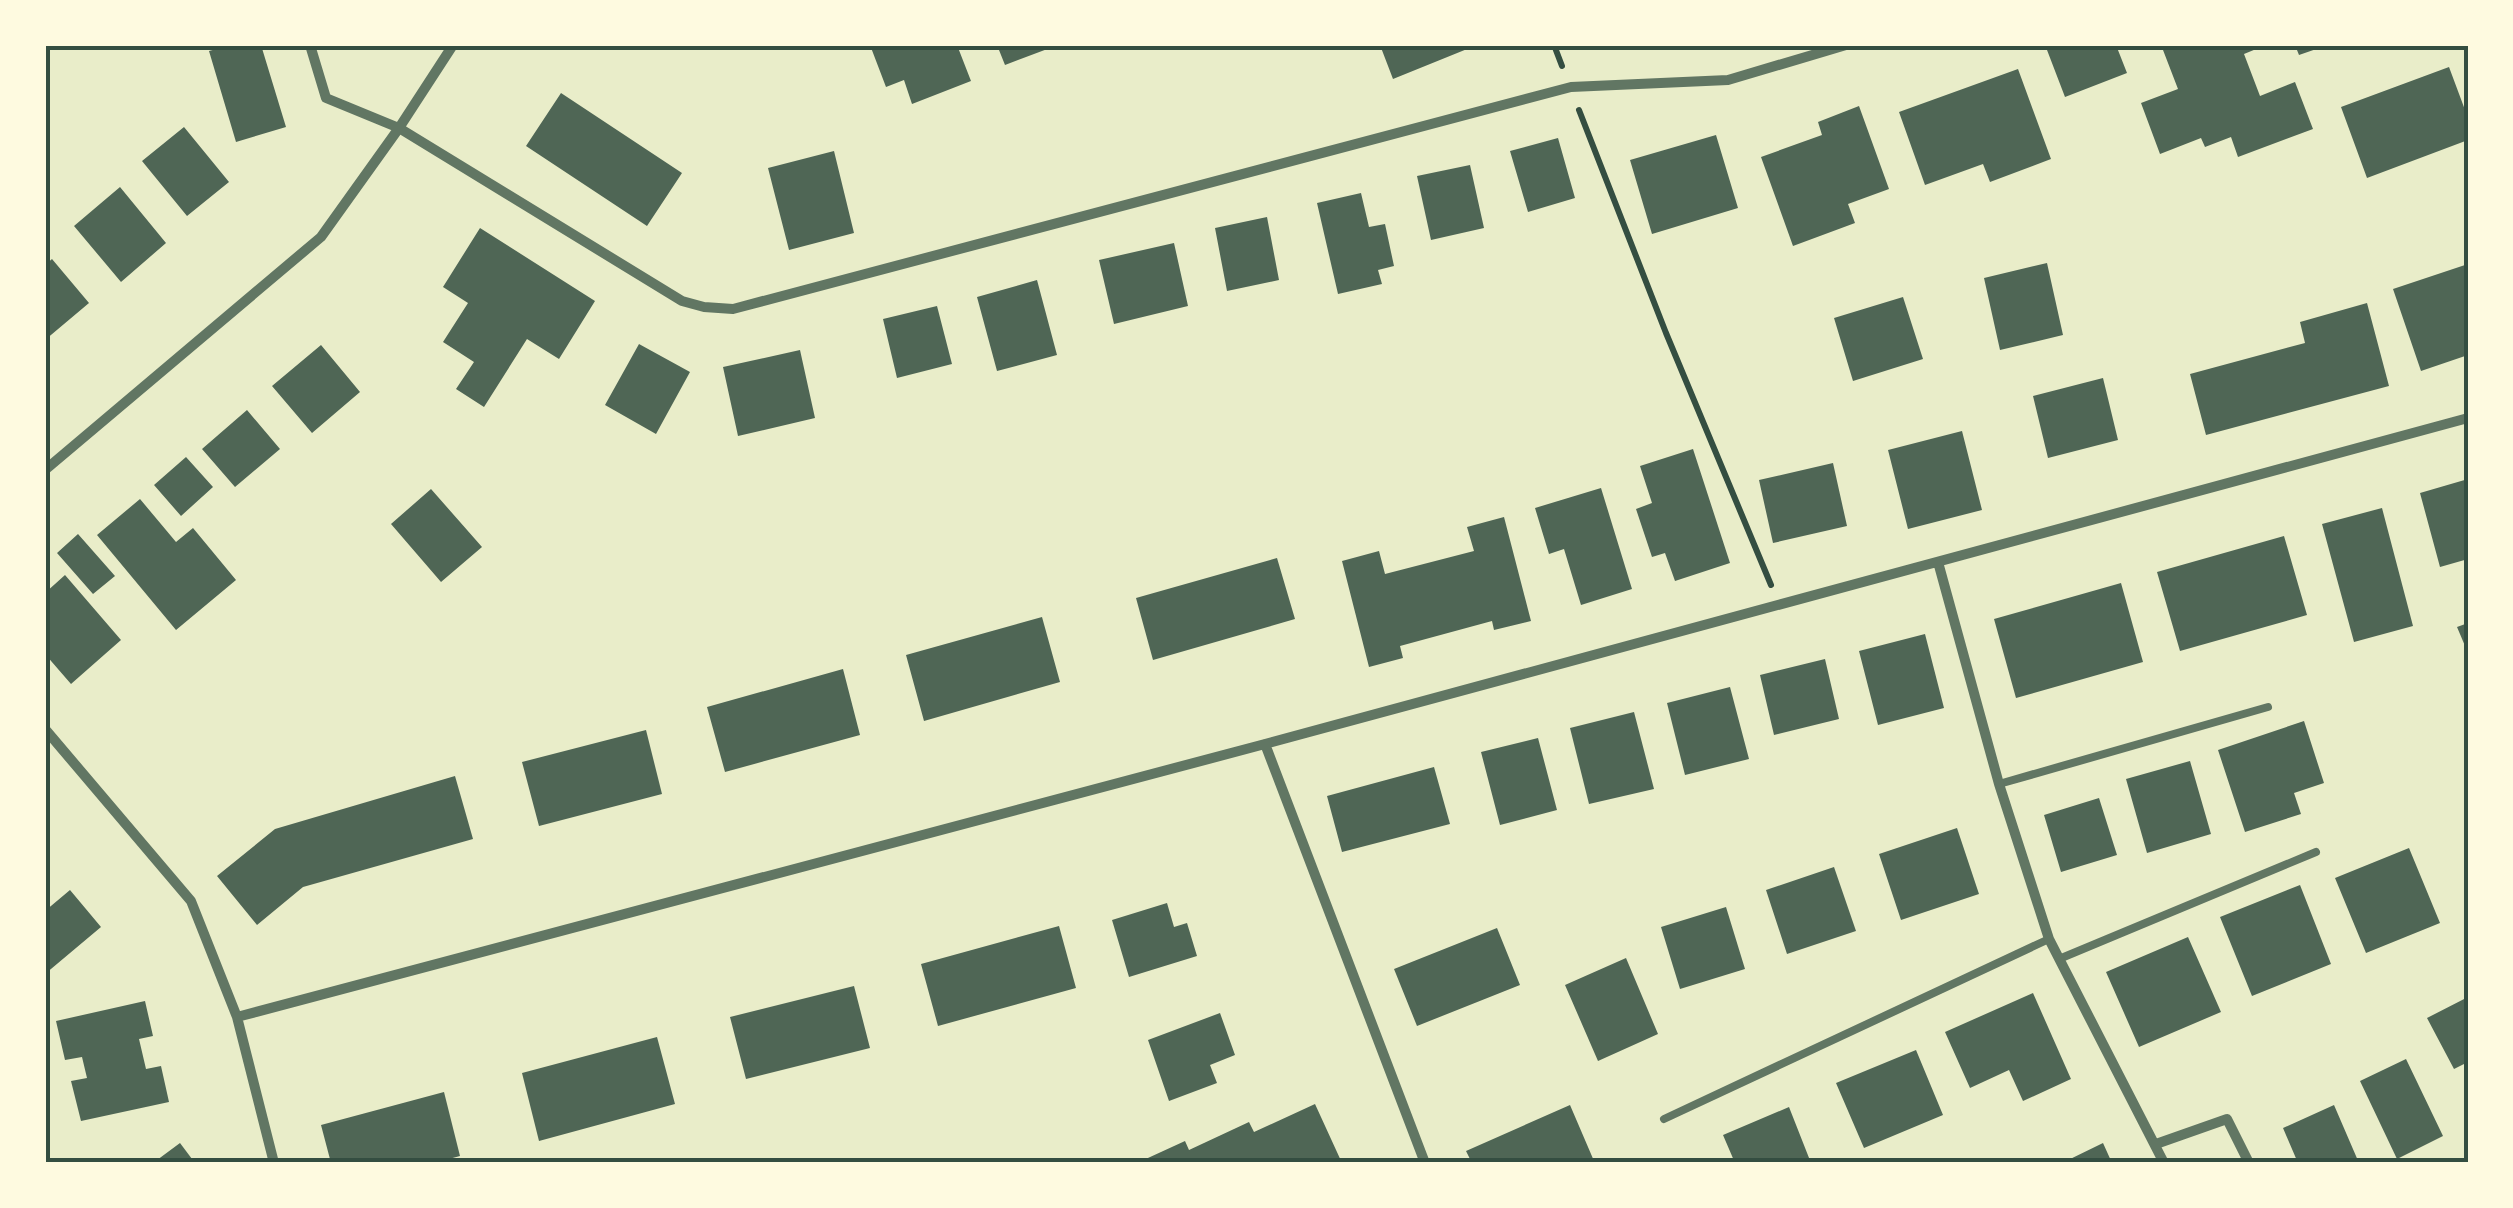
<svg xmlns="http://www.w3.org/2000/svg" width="2513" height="1208" viewBox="0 0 2513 1208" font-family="Spectral,serif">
	<rect width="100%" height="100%" fill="#e9edc9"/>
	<!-- building -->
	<path fill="#4f6655" d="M231,45H261L286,127L236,142L209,51Z
		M870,45H957L971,81L912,104L904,80L886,87Z
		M997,45H1058L1005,65Z
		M1380,45H1477L1393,79Z
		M2058,45H2116L2127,73L2065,97L2047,50Z
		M2177,45H2266L2244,54L2260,96L2295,82L2313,129L2238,157L2231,137L2205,147L2201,138L2160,154L2141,103L2178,89L2163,50Z
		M2295,45H2325V46L2299,55Z
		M2449,67L2468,118V140L2367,178L2341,107Z
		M2018,69L2051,159L1990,182L1983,164L1925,185L1899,112Z
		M561,93L682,173L647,226L526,146Z
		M1859,106L1889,189L1848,204L1855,223L1793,246L1761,157L1822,135L1818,122Z
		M184,127L229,182L187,216L142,161Z
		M1716,135L1738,208L1652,234L1630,160Z
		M1558,138L1575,198L1528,212L1510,151Z
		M834,151L854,233L789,250L768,168Z
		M1470,165L1484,228L1431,240L1417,176Z
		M120,187L166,243L121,282L74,226Z
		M1361,193L1369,227L1385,224L1394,266L1378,270L1382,284L1338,294L1317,203Z
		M1267,217L1279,280L1227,291L1215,228Z
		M480,228L595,301L559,359L527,339L484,407L456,389L474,362L443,342L468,303L443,287Z
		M1174,243L1188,306L1114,324L1099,260Z
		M52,259L89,303L45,340V265Z
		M2047,263L2063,335L2000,350L1984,278Z
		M2468,264V355L2421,371L2393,289Z
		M1037,280L1057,355L997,371L977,297Z
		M1903,297L1923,359L1853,381L1834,318Z
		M2367,303L2389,386L2206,435L2190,374L2305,343L2300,322Z
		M937,306L952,364L897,378L883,319Z
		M639,344L690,372L656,434L605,405Z
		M321,345L360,392L312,433L272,386Z
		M800,350L815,418L738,436L723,367Z
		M2103,378L2118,440L2048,458L2033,396Z
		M247,410L280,449L235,487L202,449Z
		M1962,431L1982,510L1908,529L1888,450Z
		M1693,449L1730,563L1675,581L1665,553L1652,557L1636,509L1652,503L1640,466Z
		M186,457L213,487L181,516L154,485Z
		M1833,463L1847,526L1773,543L1759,480Z
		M2468,479V559L2440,567L2420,493Z
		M1601,488L1632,589L1581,605L1564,549L1549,554L1535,508Z
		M431,489L482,547L441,582L391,524Z
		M140,499L176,542L193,528L236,580L176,630L97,535Z
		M2382,508L2413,626L2354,642L2322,524Z
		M1504,517L1531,621L1494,630L1492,621L1400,646L1403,658L1369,667L1342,561L1379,551L1385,574L1474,551L1467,527Z
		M78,534L115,576L93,594L57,553Z
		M2284,536L2307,615L2180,651L2157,572Z
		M1277,558L1295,619L1153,660L1136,598Z
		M65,575L121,640L71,684L45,654V593Z
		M2121,583L2143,662L2016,698L1994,619Z
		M1042,617L1060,682L924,721L906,655Z
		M2468,623V653L2457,627Z
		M1925,634L1944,708L1878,725L1859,651Z
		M1825,659L1839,719L1774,735L1760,675Z
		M843,669L860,735L725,772L707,707Z
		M1730,687L1749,759L1685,775L1667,703Z
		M1634,712L1654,789L1589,804L1570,728Z
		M2304,721L2324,783L2294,793L2301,814L2245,832L2218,750Z
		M646,730L662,794L539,826L522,762Z
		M1538,738L1557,810L1500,825L1481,752Z
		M2190,761L2211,834L2147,853L2126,779Z
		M1434,767L1450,824L1342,852L1327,796Z
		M455,776L473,839L303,887L257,925L217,876L275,829Z
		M2099,798L2117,855L2061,872L2044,815Z
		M1957,828L1979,894L1901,920L1879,854Z
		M2409,848L2440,923L2366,953L2335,878Z
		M1834,867L1856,931L1787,954L1766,890Z
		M2300,885L2331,964L2252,996L2220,917Z
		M70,890L101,927L45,974V911Z
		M1167,903L1174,927L1187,923L1197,956L1129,977L1112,920Z
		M1726,907L1745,969L1680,989L1661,927Z
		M1059,926L1076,988L938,1026L921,964Z
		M1497,928L1520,985L1417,1026L1394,969Z
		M2188,937L2221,1012L2139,1047L2106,972Z
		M1626,958L1658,1034L1598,1061L1565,985Z
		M854,986L870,1048L746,1079L730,1017Z
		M2033,993L2071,1079L2023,1101L2009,1070L1970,1088L1945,1032Z
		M2468,997V1062L2454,1069L2427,1018Z
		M145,1001L153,1036L139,1039L146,1069L161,1066L169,1102L81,1121L71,1081L87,1078L82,1057L65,1060L56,1021Z
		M1220,1013L1235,1055L1210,1065L1217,1083L1169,1101L1148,1040Z
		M657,1037L675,1104L539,1141L522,1073Z
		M1916,1050L1943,1115L1864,1148L1836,1083Z
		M2406,1059L2443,1136L2397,1159L2360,1081Z
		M444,1092L460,1156L434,1163H331L321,1125Z
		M1315,1104L1342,1163H1137L1185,1141L1189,1150L1249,1122L1254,1132Z
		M1570,1105L1594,1161L1472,1163L1466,1151Z
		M2334,1105L2359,1163H2298L2283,1128Z
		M1789,1107L1811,1163H1735L1723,1135Z
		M180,1143L195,1163H153Z
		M2103,1143L2112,1163H2062Z"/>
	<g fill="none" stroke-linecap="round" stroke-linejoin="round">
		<!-- path -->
		<path stroke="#344e41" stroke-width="6" d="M1554,45L1562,66
			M1579,110L1666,333L1771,585"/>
		<!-- service -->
		<path stroke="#617663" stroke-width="8" d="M1999,784L2268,707
			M2059,959L2316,852
			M1664,1119L2049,939"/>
		<!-- minor -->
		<path stroke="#617663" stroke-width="10" d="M310,45L326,98L399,128L682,301L704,307L733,309L1571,87L1728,80L1846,45
			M45,470L321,237L399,128L453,45
			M1938,562L1999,784L2049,939L2164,1163
			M45,729L191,901L237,1017L1265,744L2468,418
			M1265,744L1425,1163
			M237,1017L274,1163
			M2156,1144L2227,1119L2249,1163"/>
	</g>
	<!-- border -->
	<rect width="2513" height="1208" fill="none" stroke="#fefae0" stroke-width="95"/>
	<rect x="48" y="48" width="2418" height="1112" fill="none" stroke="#344e41" stroke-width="4"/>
</svg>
